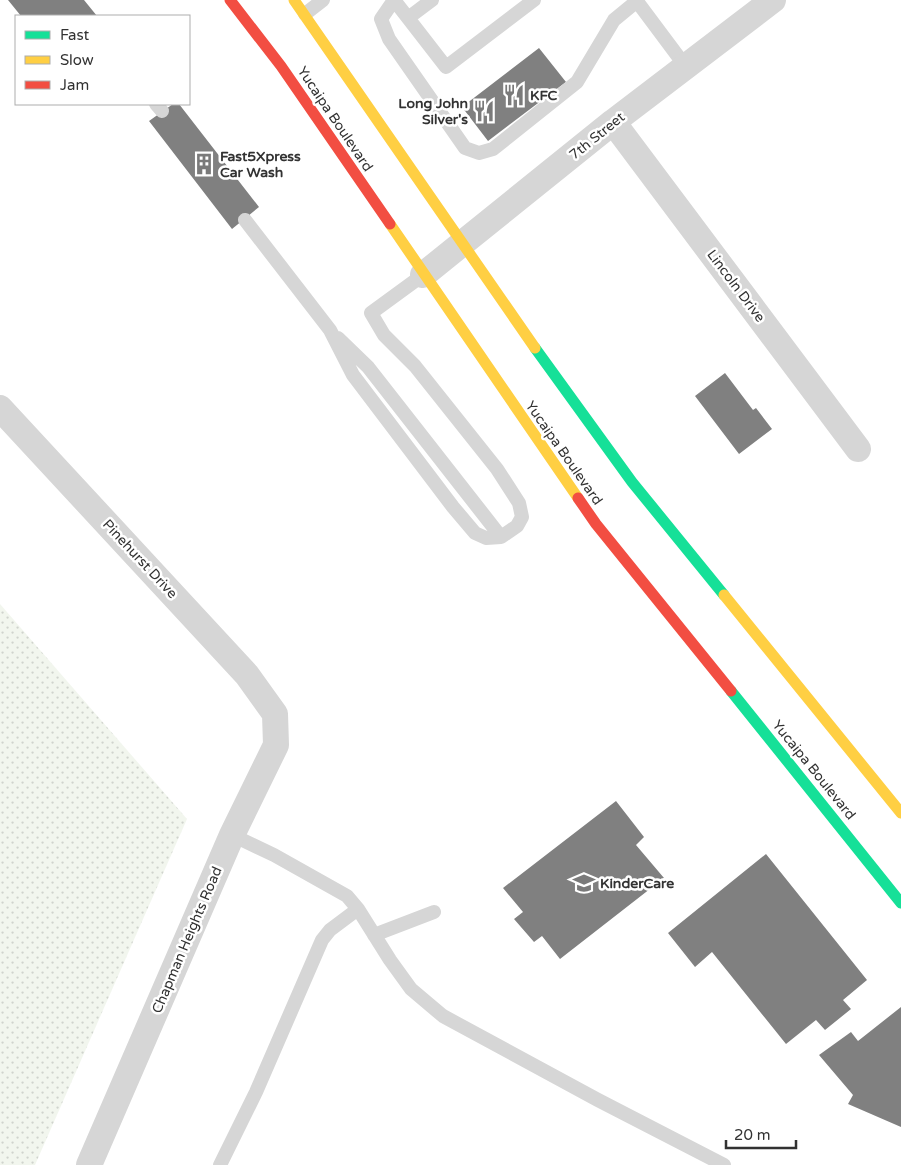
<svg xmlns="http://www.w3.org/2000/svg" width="901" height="1165" viewBox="0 0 901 1165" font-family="'Varela Round',sans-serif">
	<defs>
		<pattern id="grass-dots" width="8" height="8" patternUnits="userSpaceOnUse" patternTransform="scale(1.25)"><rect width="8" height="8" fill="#f2f6ee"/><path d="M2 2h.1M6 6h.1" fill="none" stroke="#d0d3cd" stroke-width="1.8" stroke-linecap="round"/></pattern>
	</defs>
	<rect width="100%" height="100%" fill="#fff"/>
	<!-- grass -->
	<path fill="url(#grass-dots)" d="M0,604L187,819L35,1165H0Z"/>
	<!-- building -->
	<path fill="#808080" d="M8,0H84L97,16H21Z
		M539,48L566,82L488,141L462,107Z
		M173,104H179L259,207L232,229L149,121Z
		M725,373L753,410L756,408L772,429L739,454L695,396Z
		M616,801L644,837L636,845L664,878L560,959L542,936L534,942L514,919L523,912L503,888Z
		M766,854L867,980L843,1000L851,1009L825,1030L816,1020L786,1044L712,952L695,967L668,933Z
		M901,1007V1127L848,1104L853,1095L819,1055L851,1032L858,1041Z"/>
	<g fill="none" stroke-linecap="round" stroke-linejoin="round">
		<!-- lane -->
		<path stroke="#d6d6d6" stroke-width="14" d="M394,0L381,19L389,39L465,148L479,153L493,149L577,82L614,20L637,1
			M394,0L446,67L534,0
			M636,0L686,67
			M305,14L323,0
			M408,18L432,0
			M156,104L162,111
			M245,220L330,330L353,375L453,507L475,533L486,538L501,537L517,526L522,517L519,503L497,469L415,366L384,335L371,313L423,275
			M338,338L368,367L501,537
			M232,835L274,855L347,896L358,909L390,960L411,989L443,1016L598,1100L724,1165
			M374,935L434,912
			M220,1165L256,1092L322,940L330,930L358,909"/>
		<!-- street -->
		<path stroke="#d6d6d6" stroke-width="26" d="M613,122L858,449
			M423,275L613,122L773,0
			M0,408L247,675L275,714L276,745L232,835L89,1165"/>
		<!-- fast -->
		<path stroke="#16e098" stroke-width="11" d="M535,348L632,482L724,595
			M731,691L901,903"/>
		<!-- slow -->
		<path stroke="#ffcf43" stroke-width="11" d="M294,0L535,348
			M390,224L578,498
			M724,595L901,813"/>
		<!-- jam -->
		<path stroke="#f24e42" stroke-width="11" d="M230,0L281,66L390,224
			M578,498L596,524L731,691"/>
	</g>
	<!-- icons -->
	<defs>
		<g id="restaurant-bare" transform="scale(1.725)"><path d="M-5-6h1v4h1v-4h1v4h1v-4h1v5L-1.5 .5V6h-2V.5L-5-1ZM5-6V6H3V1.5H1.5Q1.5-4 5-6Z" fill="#7a7a7a" stroke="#fff" stroke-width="2.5" paint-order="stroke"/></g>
		<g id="building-bare" transform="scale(1.725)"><path d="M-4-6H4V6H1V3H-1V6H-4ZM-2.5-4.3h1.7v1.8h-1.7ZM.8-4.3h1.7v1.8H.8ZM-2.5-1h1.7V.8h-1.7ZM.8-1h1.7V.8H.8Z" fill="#7a7a7a" stroke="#fff" stroke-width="2.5" paint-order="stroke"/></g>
		<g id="school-bare" transform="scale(1.725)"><path d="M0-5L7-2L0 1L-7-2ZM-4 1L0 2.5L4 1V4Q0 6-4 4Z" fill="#7a7a7a" stroke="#fff" stroke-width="2.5" paint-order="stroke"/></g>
	</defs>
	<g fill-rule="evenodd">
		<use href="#restaurant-bare" x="514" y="95"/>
		<use href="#restaurant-bare" x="484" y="111"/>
		<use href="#building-bare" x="204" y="164"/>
		<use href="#school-bare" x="584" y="883"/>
	</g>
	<g text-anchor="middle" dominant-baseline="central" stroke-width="5" stroke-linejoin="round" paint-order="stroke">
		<!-- poi labels -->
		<g font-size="14" font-weight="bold" fill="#323232" stroke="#fff" text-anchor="start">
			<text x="530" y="95">KFC</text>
			<text x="468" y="103" text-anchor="end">Long John<tspan x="468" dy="16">Silver's</tspan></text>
			<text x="220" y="156">Fast5Xpress<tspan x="220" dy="16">Car Wash</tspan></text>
			<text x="600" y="883">KinderCare</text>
		</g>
		<!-- street labels -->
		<g font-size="14" fill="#323232" stroke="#fff">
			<text transform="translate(335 119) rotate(56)">Yucaipa Boulevard</text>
			<text transform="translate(597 136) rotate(-39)">7th Street</text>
			<text transform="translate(736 286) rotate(53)">Lincoln Drive</text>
			<text transform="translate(564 453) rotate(55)">Yucaipa Boulevard</text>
			<text transform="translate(140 559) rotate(47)">Pinehurst Drive</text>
			<text transform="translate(814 770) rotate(51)">Yucaipa Boulevard</text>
			<text transform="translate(187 940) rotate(-67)">Chapman Heights Road</text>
		</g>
	</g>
	<!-- legend -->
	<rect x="15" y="15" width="175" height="90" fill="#ffffff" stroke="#adadad"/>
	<rect x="25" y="31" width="25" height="8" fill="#16e098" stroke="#adadad"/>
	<text x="60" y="40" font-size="15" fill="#323232">Fast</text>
	<rect x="25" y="56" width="25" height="8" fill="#ffcf43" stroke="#adadad"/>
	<text x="60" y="65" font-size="15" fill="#323232">Slow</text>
	<rect x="25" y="81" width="25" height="8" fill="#f24e42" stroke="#adadad"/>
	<text x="60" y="90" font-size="15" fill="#323232">Jam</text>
	<!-- scale -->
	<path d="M726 1140v8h70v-8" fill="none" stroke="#323232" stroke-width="2.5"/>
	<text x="734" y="1140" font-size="15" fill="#323232" stroke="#ffffff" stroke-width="4" paint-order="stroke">20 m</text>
</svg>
